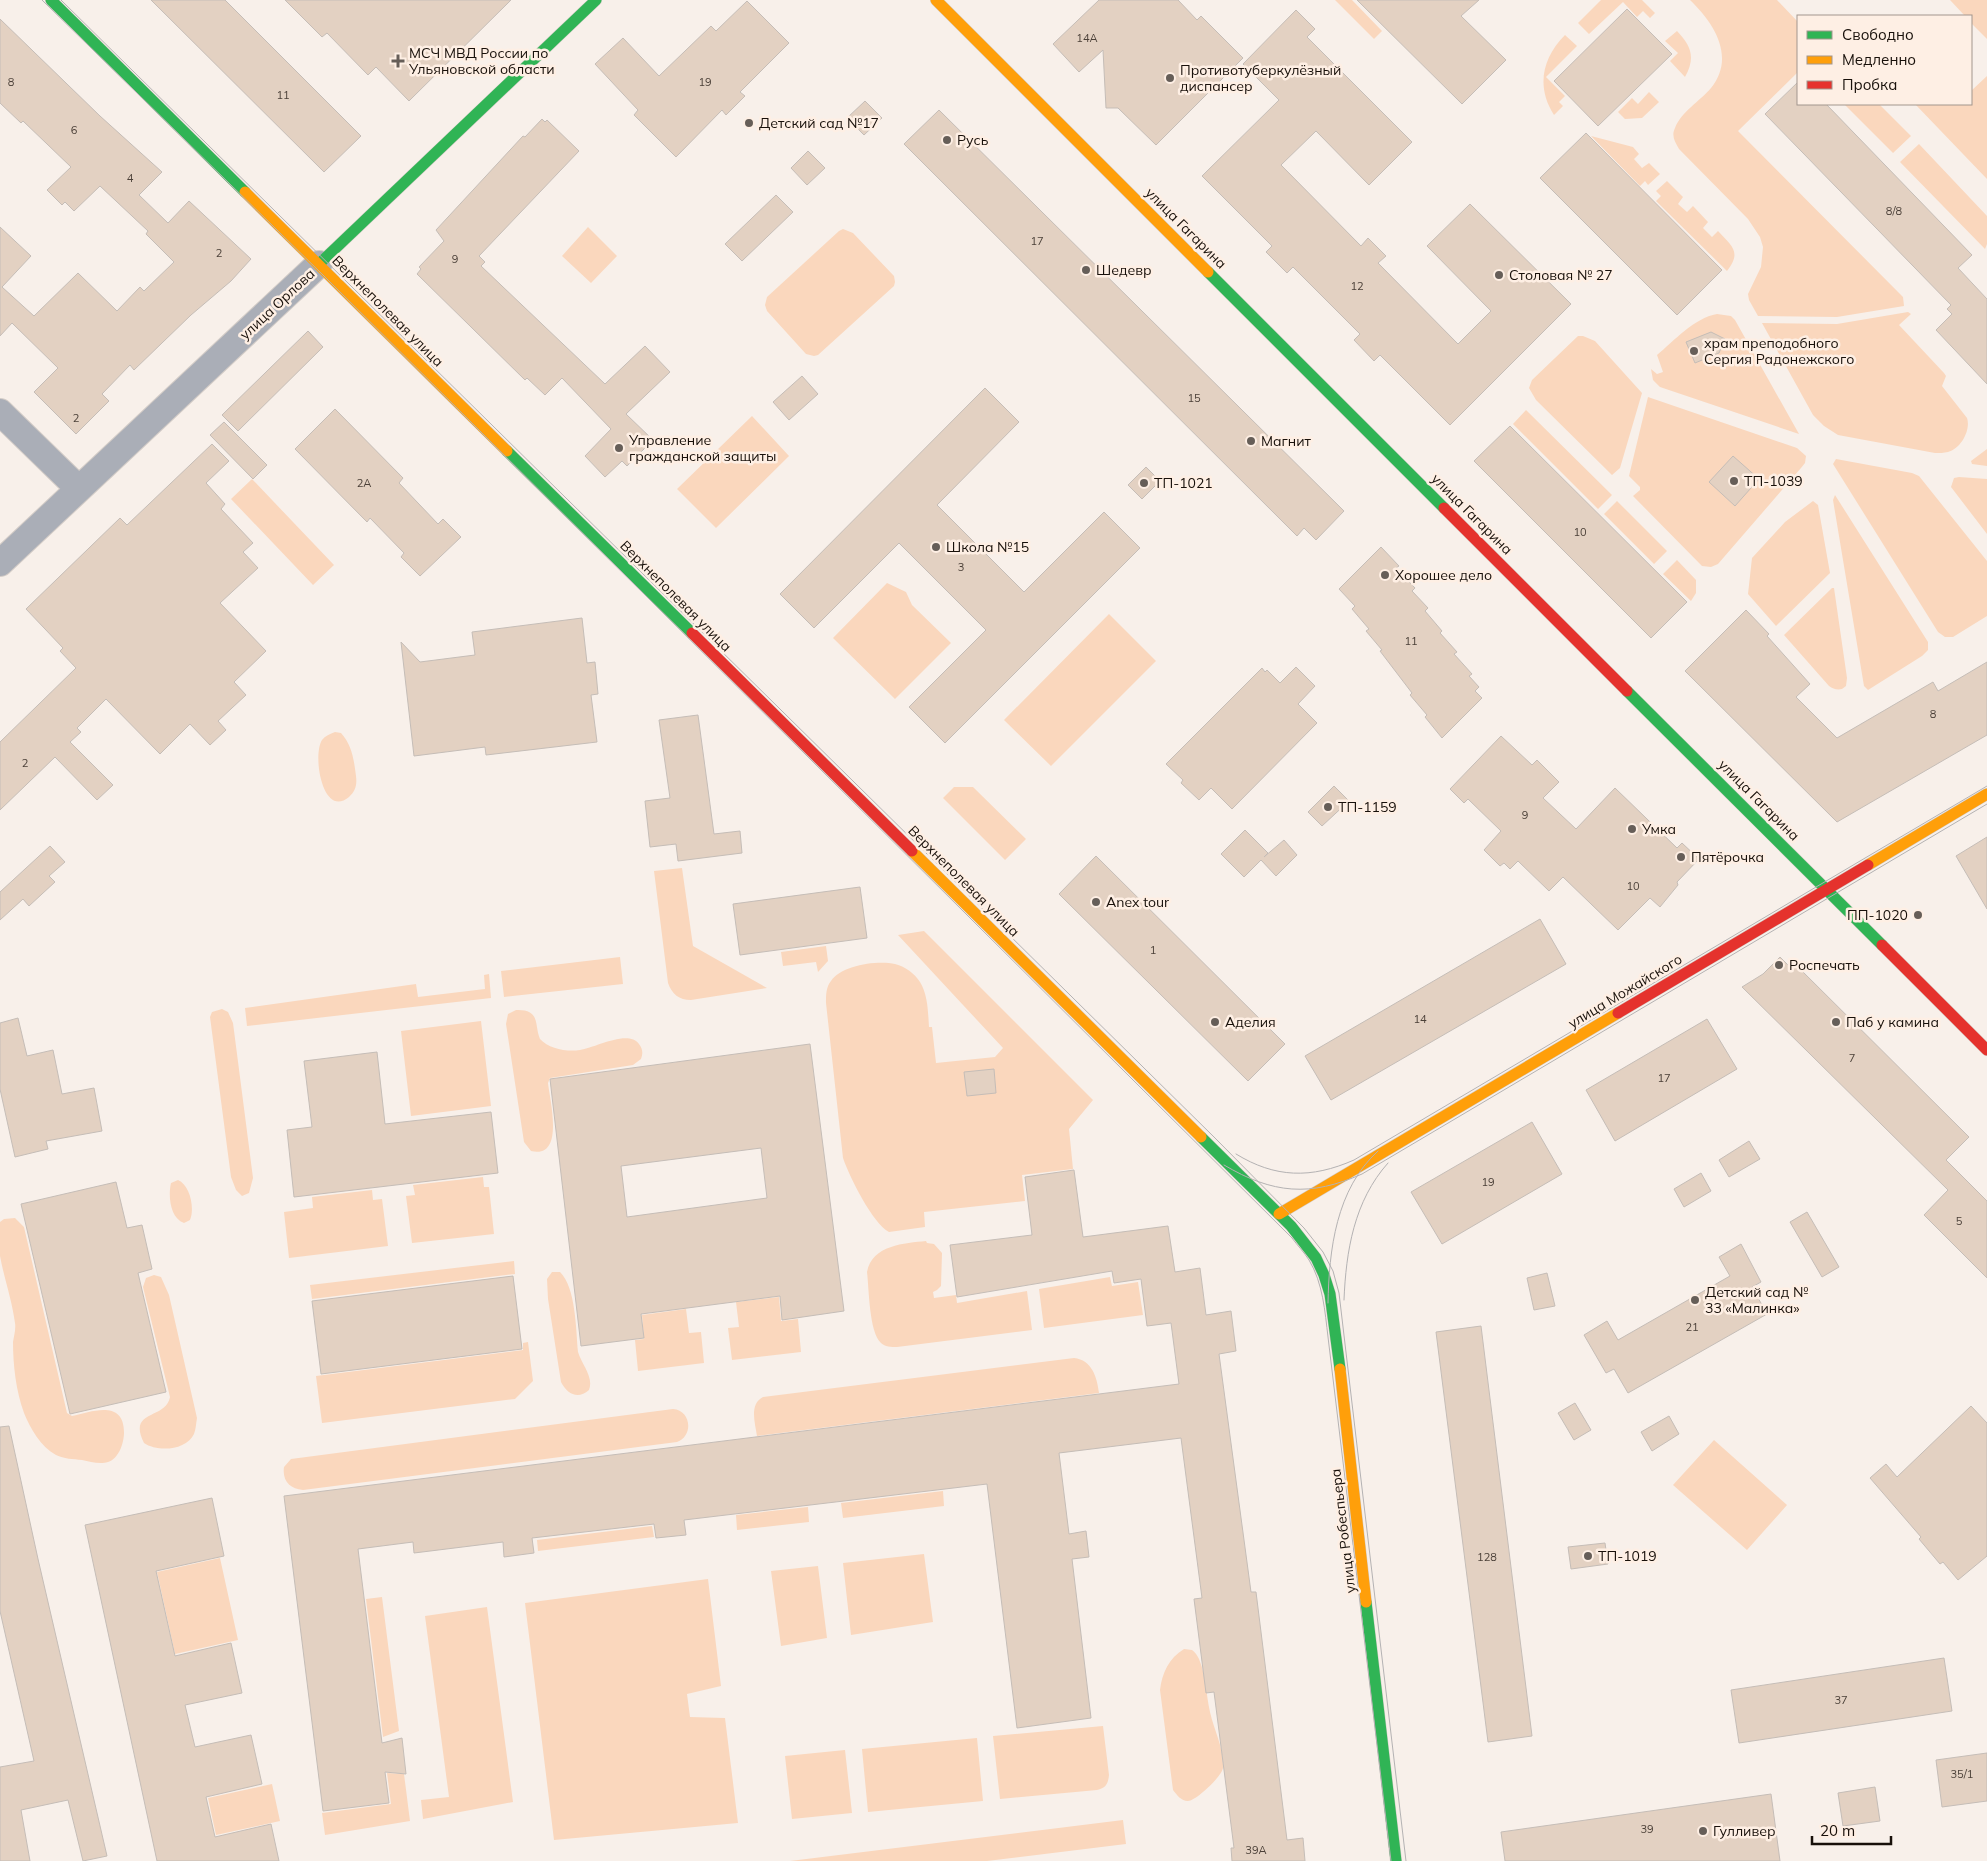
<svg xmlns="http://www.w3.org/2000/svg" width="1987" height="1861" viewBox="0 0 1987 1861" font-family="Mulish,sans-serif">
	<rect width="100%" height="100%" fill="#f8f0ea"/>
	<!-- green -->
	<path fill="#fad7bd" d="M1335,0H1352L1382,31L1374,39Z
		M1601,0H1642L1655,13L1650,18L1643,11L1637,17L1623,2L1589,34L1578,23Z
		M1690,0H1777L1798,22V72L1738,131L1903,297L1904,306L1837,317L1758,316L1749,300L1748,294L1761,267L1763,247L1760,237L1748,219L1679,149C1675,142 1671,136 1675,128C1681,112 1700,101 1711,88C1736,57 1714,23 1690,0Z
		M1950,0H1987V39L1971,23V16H1965Z
		M1677,31C1691,46 1696,57 1685,77L1670,61L1678,53L1665,41Z
		M1565,35L1577,46L1546,77L1565,96L1559,102L1563,106L1554,115C1536,87 1542,58 1565,35Z
		M1987,76V179L1915,104H1971V91Z
		M1649,92L1659,102L1642,118L1625,119L1618,112L1632,98L1638,104Z
		M1844,104H1879L1911,136L1893,153Z
		M1591,136L1633,147L1639,154L1634,159L1642,168L1649,163L1660,174L1648,185L1645,181L1640,186Z
		M1919,144L1987,216V244L1985,249L1900,162Z
		M1667,181L1683,197L1678,204L1687,212L1693,206L1708,222L1703,228L1712,237L1718,231C1732,246 1742,252 1727,271L1656,201L1661,196L1656,191Z
		M588,227L617,256L591,283L562,256Z
		M843,229L853,233L894,276L895,282L894,286L818,355L814,356L806,354L767,311L765,305L767,297L839,231Z
		M1908,312L1911,314L1899,325L1944,373L1946,376L1942,386L1967,418C1971,430 1961,449 1948,452C1944,453 1939,453 1935,453L1838,435L1824,426L1813,415L1762,323L1837,324Z
		M1717,314L1731,316L1735,320L1799,434L1660,387L1653,380L1651,369L1657,374L1663,372L1657,355C1674,341 1694,318 1717,314Z
		M1578,336H1583L1595,341L1642,393L1620,468L1612,475L1536,400L1529,388L1532,380Z
		M1648,397L1797,448L1806,456L1805,463L1801,468L1718,564L1711,567L1702,566L1633,496L1640,490V487L1629,476Z
		M1526,410L1612,495L1598,509L1513,424Z
		M752,416L789,456L716,528L677,489Z
		M1987,449V466L1972,464L1971,461Z
		M1836,459L1912,473L1919,476L1987,561V616L1953,637H1945L1938,632L1833,464Z
		M1959,477L1987,479V534L1951,487L1954,478Z
		M252,479L334,565L313,585L231,499Z
		M1835,495L1928,642V650L1922,656L1868,690L1864,686L1833,500Z
		M1617,501L1667,551L1654,564L1604,514Z
		M1813,501L1818,505L1830,573L1776,626L1748,594L1752,558L1785,522Z
		M1677,560L1696,580V593L1691,601L1663,574Z
		M887,583L906,592L912,605L951,643L895,699L833,638Z
		M1832,588H1834L1847,678L1846,686L1842,689C1837,690 1833,689 1829,686L1784,635Z
		M1109,614L1156,661L1051,766L1004,720Z
		M335,732L341,733C352,745 354,760 356,776C357,784 356,791 349,797C323,819 312,756 322,740C325,736 330,734 335,732Z
		M954,787H973L1026,839L1005,860L943,798Z
		M682,868L693,946L767,988L691,1000C679,1000 672,994 668,983L654,871Z
		M924,931L1093,1100L1069,1129L1073,1169L1022,1175L1025,1201L924,1212L925,1227L889,1232C873,1224 849,1176 843,1158L826,1003C826,995 826,987 831,981C841,965 878,960 895,964C906,967 914,973 920,982C928,995 928,1012 929,1027H932L936,1063L995,1057L1003,1048L898,935Z
		M826,946L828,961L818,972L816,962L783,966L781,952Z
		M620,957L623,984L504,997L501,971Z
		M489,974L491,998L247,1026L245,1008L416,984L418,997L485,989L484,975Z
		M222,1009L228,1012L233,1023L253,1178L249,1193L242,1196L236,1190L231,1177L210,1017L212,1012Z
		M516,1010C541,1009 534,1025 540,1039C549,1049 567,1052 580,1050C595,1048 628,1029 639,1044C643,1049 643,1054 641,1059L633,1065L550,1078L548,1083C550,1101 565,1159 531,1151L524,1142L506,1024L508,1014Z
		M481,1021L491,1106L411,1116L401,1031Z
		M483,1177L484,1187H489L494,1234L412,1243L406,1196L415,1195L413,1185Z
		M178,1180C190,1185 195,1208 190,1220L184,1223C170,1218 168,1196 171,1183Z
		M372,1190L373,1200L382,1199L388,1246L289,1258L284,1212L313,1208L312,1197Z
		M15,1218L24,1227L67,1413L72,1416C93,1411 125,1399 124,1434C123,1448 116,1464 101,1463C94,1463 88,1461 82,1460C73,1459 64,1459 56,1455C41,1447 30,1428 24,1413C16,1391 13,1365 13,1342C14,1336 16,1329 15,1323C12,1300 4,1278 0,1256C0,1245 0,1233 0,1222L4,1219Z
		M926,1241L927,1243L934,1244L942,1253L941,1286L937,1290L933,1292L934,1298L956,1295L957,1303L1027,1291L1032,1330L897,1347C891,1347 885,1347 881,1343C869,1332 869,1288 867,1272C872,1245 905,1243 926,1241Z
		M514,1261L515,1274L312,1299L310,1285Z
		M552,1272H560C576,1287 576,1331 578,1352C582,1365 594,1377 589,1390C578,1400 567,1394 561,1382L548,1299L547,1279Z
		M154,1275L161,1277L169,1295L197,1418C196,1423 196,1429 194,1434C186,1451 157,1452 144,1443C127,1409 166,1420 170,1397L143,1287L146,1278Z
		M1110,1277L1112,1286L1138,1282L1143,1315L1044,1328L1039,1289Z
		M779,1297L781,1321L798,1319L801,1352L732,1360L728,1328L739,1327L736,1302Z
		M686,1309L689,1333L701,1332L704,1363L638,1371L635,1340L644,1339L642,1315Z
		M528,1342L533,1381L515,1399L322,1423L316,1376L523,1350V1343Z
		M1074,1358C1092,1360 1097,1377 1099,1393L757,1436C755,1423 749,1404 763,1397Z
		M673,1409C691,1410 694,1436 677,1442L303,1490C290,1489 282,1481 284,1467L291,1459Z
		M1714,1440L1787,1505L1747,1550L1673,1485Z
		M943,1491L944,1506L843,1518L841,1503Z
		M808,1507L809,1522L737,1530L736,1515Z
		M652,1526L654,1537L538,1551L537,1540Z
		M924,1554L933,1622L851,1635L843,1563Z
		M220,1558L238,1640L175,1654L157,1572Z
		M818,1566L827,1638L781,1646L771,1571Z
		M708,1579L721,1686L687,1694L690,1717L725,1718L738,1823L554,1840L525,1603Z
		M382,1597L399,1731L383,1737L366,1599Z
		M487,1607L513,1802L423,1819L421,1800L449,1797L425,1616Z
		M1184,1649L1192,1650C1195,1652 1197,1655 1199,1659C1206,1675 1206,1694 1210,1712C1214,1730 1224,1748 1223,1768C1222,1776 1196,1801 1188,1801C1181,1801 1177,1795 1173,1790L1160,1690C1162,1673 1169,1658 1184,1649Z
		M1103,1726L1109,1775C1108,1784 1106,1788 1097,1790L1000,1799L993,1736Z
		M977,1738L983,1801L868,1812L862,1749Z
		M845,1750L852,1813L792,1819L785,1756Z
		M387,1773L404,1774L410,1821L325,1835L322,1813L391,1804Z
		M272,1784L280,1821L216,1835L208,1798Z
		M1123,1820L1126,1844L987,1861H790Z"/>
	<!-- building -->
	<path fill="#e3d1c2" stroke="#c5bdb7" fill-rule="evenodd" d="M151,0H225L361,136L324,172Z
		M285,0H511L409,101L376,67L368,75L327,33L322,37Z
		M1099,0H1178L1197,20L1201,16L1243,58L1156,145L1118,108H1106L1103,50L1079,72L1053,44Z
		M1357,0H1479L1461,16L1506,60L1462,104Z
		M747,1L789,43L740,92L745,96L726,115L722,110L676,157L634,115L638,110L595,64L623,38L659,76L711,26L716,31Z
		M1627,9L1672,54L1598,126L1554,81Z
		M1296,10L1315,29L1307,37L1412,142L1369,185L1316,131L1281,165L1361,246L1368,238L1386,256L1378,263L1458,344L1491,311L1427,246L1470,204L1571,304L1450,425L1380,355L1374,361L1354,340L1360,334L1293,267L1287,273L1266,252L1272,246L1202,176L1279,100L1243,64Z
		M0,19L100,116L162,172L139,195L168,223L189,201L251,259L231,281L191,315L134,370L130,365L102,394L109,401L76,434L34,392L58,368L12,323L0,336V227L31,256L2,287L34,316L78,273L117,311L140,287L144,291L174,262L146,234L148,231L100,186L74,211L65,202L62,205L47,190L71,167L23,121L21,123L0,103Z
		M1798,82V104H1826L1972,255L1958,268L1987,299V384L1936,330L1952,314L1947,309L1951,305L1765,114Z
		M865,101L882,118L864,135L847,118Z
		M939,110L1344,511L1316,540L1304,528L1297,536L904,144Z
		M542,119L545,122L547,120L579,151L479,256L485,262L481,266L605,384L645,346L670,372L626,414L653,440L627,466L622,461L605,477L585,456L611,429L562,378L545,395L527,378L525,380L417,274L421,269L419,267L444,241L436,230L523,136L525,137Z
		M1586,133L1722,270L1677,315L1540,178Z
		M808,151L825,168L807,185L791,168Z
		M776,195L793,212L742,261L725,244Z
		M308,331L323,347L238,431L222,415Z
		M1711,332L1725,339L1719,353L1695,363L1686,342Z
		M802,376L818,394L789,420L773,402Z
		M985,388L1019,422L937,505L1024,592L1104,512L1140,548L945,743L909,707L986,630L899,543L814,628L780,594Z
		M335,409L403,478L399,483L438,524L443,519L461,537L420,576L401,557L404,553L370,518L367,522L295,449Z
		M224,422L267,465L253,479L210,435Z
		M1510,426L1687,602L1651,638L1474,461Z
		M212,444L229,461L206,483L225,504L221,509L253,543L243,552L258,568L220,603L266,651L234,682L246,695L218,721L226,730L210,745L190,724L160,754L106,699L77,728L81,732L70,742L113,785L97,800L55,757L0,810V742L76,668L60,651L63,648L26,609L120,518L127,525Z
		M1733,456L1759,479L1735,506L1709,482Z
		M1146,467L1160,481L1142,499L1128,485Z
		M1381,547L1399,566L1396,568L1415,588L1412,591L1428,608L1425,611L1442,631L1440,633L1457,652L1454,654L1472,674L1469,676L1479,687L1475,691L1482,698L1442,738L1425,717L1427,715L1410,695L1412,693L1380,651L1382,650L1366,631L1369,629L1352,609L1355,606L1339,589Z
		M1746,610L1769,634L1767,636L1810,684L1796,697L1837,738L1933,682L1938,691L1987,662V735L1837,822L1685,671Z
		M582,618L587,663L595,662L598,694L591,695L597,742L486,755L485,747L414,756L401,642L420,662L475,655L472,632Z
		M1296,667L1315,686L1298,704L1317,723L1232,809L1211,788L1199,800L1181,783L1183,780L1166,764L1262,668L1265,672L1267,670L1280,683Z
		M698,715L714,834L740,831L742,853L678,861L676,844L650,847L645,801L670,798L659,720Z
		M1501,736L1532,765L1537,760L1559,782L1543,798L1576,829L1615,788L1677,848L1682,843L1699,859L1677,882L1678,885L1660,907L1650,898L1618,930L1563,877L1549,891L1518,861L1510,869L1504,863L1500,866L1484,850L1501,831L1468,799L1464,803L1450,789Z
		M1334,786L1349,801L1322,826L1308,812Z
		M1245,830L1268,853L1264,857L1284,840L1297,855L1276,876L1261,860L1244,877L1221,854Z
		M1987,837V909L1956,856Z
		M50,846L65,862L49,876L55,882L29,906L23,899L0,920V892Z
		M1096,856L1285,1044L1248,1081L1059,894Z
		M860,887L867,938L740,955L733,904Z
		M1540,919L1566,964L1331,1100L1305,1056Z
		M1780,957L1791,968L1795,964L1969,1137L1946,1160L1987,1201V1278L1924,1215L1948,1190L1742,987L1763,974Z
		M18,1018L27,1056L53,1050L62,1094L94,1088L102,1131L46,1141L48,1149L15,1157L0,1089V1023Z
		M1707,1019L1737,1069L1615,1141L1586,1090Z
		M810,1044L844,1311L782,1320L780,1296L641,1314L644,1338L581,1346L550,1079ZM761,1148L767,1198L627,1217L621,1166Z
		M377,1052L385,1124L491,1112L498,1173L294,1197L287,1130L312,1127L304,1061Z
		M994,1069L996,1093L967,1096L964,1072Z
		M1532,1122L1562,1174L1442,1244L1411,1192Z
		M1749,1141L1760,1159L1729,1177L1719,1160Z
		M1074,1170L1083,1237L1168,1226L1175,1272L1200,1268L1206,1315L1231,1311L1236,1351L1219,1354L1251,1592H1256L1287,1840L1303,1838L1305,1861H1232L1231,1848H1234L1214,1692L1206,1693L1194,1599L1202,1598L1181,1438L1059,1453L1069,1534L1086,1531L1089,1557L1072,1559L1091,1718L1017,1728L987,1484L684,1520L686,1535L656,1538L654,1524L532,1538L534,1553L504,1557L503,1542L414,1553L413,1542L358,1549L382,1743L402,1738L406,1774L385,1772L389,1803L323,1811L284,1496L1179,1384L1171,1323L1147,1326L1141,1279L1114,1283L1112,1271L957,1297L950,1245L1032,1235L1025,1177Z
		M1701,1173L1711,1191L1684,1207L1674,1189Z
		M116,1182L127,1228L142,1225L152,1269L138,1273L166,1392L70,1414L21,1204Z
		M1807,1212L1839,1267L1822,1277L1790,1222Z
		M1741,1244L1761,1282L1752,1287L1767,1314L1628,1393L1614,1369L1606,1373L1584,1335L1607,1321L1618,1340L1730,1276L1719,1257Z
		M1547,1273L1555,1306L1534,1310L1527,1278Z
		M513,1276L522,1349L321,1374L312,1301Z
		M1481,1326L1532,1736L1488,1742L1436,1332Z
		M1575,1403L1591,1430L1574,1440L1558,1413Z
		M1971,1406L1987,1423V1556L1958,1580L1943,1562L1940,1564L1919,1539L1921,1537L1870,1478L1886,1464L1897,1477Z
		M1669,1416L1679,1434L1652,1451L1641,1432Z
		M9,1426L38,1559L107,1856L83,1861L68,1800L21,1810L30,1861H0V1767L34,1761L0,1611V1427Z
		M212,1498L224,1556L156,1571L175,1656L231,1643L242,1693L185,1705L195,1747L251,1735L262,1784L206,1797L215,1837L271,1824L279,1861H157L85,1525Z
		M1605,1543L1608,1564L1571,1569L1568,1547Z
		M1944,1658L1952,1711L1739,1743L1731,1690Z
		M1987,1753V1801L1942,1807L1936,1760Z
		M1875,1787L1880,1821L1843,1826L1838,1793Z
		M1771,1794L1780,1861H1505L1501,1832Z"/>
	<g fill="none" stroke-linecap="round" stroke-linejoin="round">
		<!-- street casing -->
		<g stroke="#d3ccc7" stroke-width="28">
			<path id="street" d="M0,412L79,489
				M0,563L319,264"/>
		</g>
		<!-- fast casing -->
		<g stroke="#d3ccc7" stroke-width="12">
			<path id="fast" d="M51,0L245,192
				M319,264L596,0
				M1208,272L1444,508
				M507,451L692,633
				M1627,691L1882,945
				M1201,1137L1291,1226L1316,1258L1324,1275L1330,1294L1340,1369
				M1366,1602L1396,1861"/>
		</g>
		<!-- slow casing -->
		<g stroke="#d3ccc7" stroke-width="12">
			<path id="slow" d="M936,0L1208,272
				M245,192L507,451
				M912,851L1201,1137
				M1868,865L1987,794
				M1279,1214L1618,1013
				M1340,1369L1366,1602"/>
		</g>
		<!-- jam casing -->
		<g stroke="#d3ccc7" stroke-width="12">
			<path id="jam" d="M1444,508L1627,691
				M692,633L912,851
				M1882,945L1987,1050
				M1618,1013L1868,865"/>
		</g>
		<!-- street -->
		<use href="#street" stroke="#aaaeb7" stroke-width="26"/>
		<!-- fast -->
		<use href="#fast" stroke="#30b455" stroke-width="11"/>
		<!-- slow -->
		<use href="#slow" stroke="#ff9f0a" stroke-width="11"/>
		<!-- jam -->
		<use href="#jam" stroke="#e5322d" stroke-width="11"/>
		<!-- tram -->
		<path stroke="#b4b2b3" stroke-width="1" d="M42,0L324,276L1292,1238C1297,1245 1304,1252 1309,1260C1323,1283 1325,1312 1328,1337L1391,1861
			M61,0L1215,1138L1304,1228L1323,1252L1333,1271L1339,1293L1406,1861
			M1236,1154C1275,1178 1311,1179 1354,1160L1987,786
			M1224,1165C1273,1194 1310,1197 1362,1174L1987,804
			M1344,1300C1346,1251 1354,1201 1388,1163
			M1328,1303C1329,1250 1336,1189 1378,1151"/>
	</g>
	<!-- markers -->
	<g fill="#665e58" stroke="#feefe4" stroke-width="2">
		<path d="M395.5 53.5h5v5h5v5h-5v5h-5v-5h-5v-5h5z"/>
		<circle cx="1170" cy="78" r="5"/>
		<circle cx="749" cy="123" r="5"/>
		<circle cx="947" cy="140" r="5"/>
		<circle cx="1086" cy="270" r="5"/>
		<circle cx="1499" cy="275" r="5"/>
		<circle cx="1694" cy="351" r="5"/>
		<circle cx="1251" cy="441" r="5"/>
		<circle cx="619" cy="448" r="5"/>
		<circle cx="1734" cy="481" r="5"/>
		<circle cx="1144" cy="483" r="5"/>
		<circle cx="936" cy="547" r="5"/>
		<circle cx="1385" cy="575" r="5"/>
		<circle cx="1328" cy="807" r="5"/>
		<circle cx="1632" cy="829" r="5"/>
		<circle cx="1681" cy="857" r="5"/>
		<circle cx="1096" cy="902" r="5"/>
		<circle cx="1918" cy="915" r="5"/>
		<circle cx="1779" cy="965" r="5"/>
		<circle cx="1215" cy="1022" r="5"/>
		<circle cx="1836" cy="1022" r="5"/>
		<circle cx="1695" cy="1300" r="5"/>
		<circle cx="1588" cy="1556" r="5"/>
		<circle cx="1703" cy="1831" r="5"/>
	</g>
	<g text-anchor="middle" dominant-baseline="central" stroke-width="5" stroke-linejoin="round" paint-order="stroke">
		<!-- number labels -->
		<g font-size="11" fill="#4b4038">
			<text x="1087" y="38">14А</text>
			<text x="11" y="82">8</text>
			<text x="705" y="82">19</text>
			<text x="283" y="95">11</text>
			<text x="74" y="130">6</text>
			<text x="130" y="178">4</text>
			<text x="1894" y="211">8/8</text>
			<text x="1037" y="241">17</text>
			<text x="219" y="253">2</text>
			<text x="455" y="259">9</text>
			<text x="1357" y="286">12</text>
			<text x="1194" y="398">15</text>
			<text x="76" y="418">2</text>
			<text x="364" y="483">2А</text>
			<text x="1580" y="532">10</text>
			<text x="961" y="567">3</text>
			<text x="1411" y="641">11</text>
			<text x="1933" y="714">8</text>
			<text x="25" y="763">2</text>
			<text x="1525" y="815">9</text>
			<text x="1633" y="886">10</text>
			<text x="1153" y="950">1</text>
			<text x="1420" y="1019">14</text>
			<text x="1852" y="1058">7</text>
			<text x="1664" y="1078">17</text>
			<text x="1488" y="1182">19</text>
			<text x="1959" y="1221">5</text>
			<text x="1692" y="1327">21</text>
			<text x="1487" y="1557">128</text>
			<text x="1841" y="1700">37</text>
			<text x="1962" y="1774">35/1</text>
			<text x="1647" y="1829">39</text>
			<text x="1256" y="1850">39А</text>
		</g>
		<!-- poi labels -->
		<g font-size="14" fill="#18100a" stroke="#feefe4" text-anchor="start">
			<text x="409" y="53">МСЧ МВД России по<tspan x="409" dy="16">Ульяновской области</tspan></text>
			<text x="1180" y="70">Противотуберкулёзный<tspan x="1180" dy="16">диспансер</tspan></text>
			<text x="759" y="123">Детский сад №17</text>
			<text x="957" y="140">Русь</text>
			<text x="1096" y="270">Шедевр</text>
			<text x="1509" y="275">Столовая № 27</text>
			<text x="1704" y="343">храм преподобного<tspan x="1704" dy="16">Сергия Радонежского</tspan></text>
			<text x="629" y="440">Управление<tspan x="629" dy="16">гражданской защиты</tspan></text>
			<text x="1261" y="441">Магнит</text>
			<text x="1744" y="481">ТП-1039</text>
			<text x="1154" y="483">ТП-1021</text>
			<text x="946" y="547">Школа №15</text>
			<text x="1395" y="575">Хорошее дело</text>
			<text x="1338" y="807">ТП-1159</text>
			<text x="1642" y="829">Умка</text>
			<text x="1691" y="857">Пятёрочка</text>
			<text x="1106" y="902">Anex tour</text>
			<text x="1908" y="915" text-anchor="end">ПП-1020</text>
			<text x="1789" y="965">Роспечать</text>
			<text x="1225" y="1022">Аделия</text>
			<text x="1846" y="1022">Паб у камина</text>
			<text x="1705" y="1292">Детский сад №<tspan x="1705" dy="16">33 «Малинка»</tspan></text>
			<text x="1598" y="1556">ТП-1019</text>
			<text x="1713" y="1831">Гулливер</text>
		</g>
		<!-- street labels -->
		<g font-size="14" fill="#18100a" stroke="#feefe4">
			<text transform="translate(1186 228) rotate(45)">улица Гагарина</text>
			<text transform="translate(277 304) rotate(-43)">улица Орлова</text>
			<text transform="translate(388 311) rotate(45)">Верхнеполевая улица</text>
			<text transform="translate(1472 514) rotate(45)">улица Гагарина</text>
			<text transform="translate(676 596) rotate(45)">Верхнеполевая улица</text>
			<text transform="translate(1759 800) rotate(45)">улица Гагарина</text>
			<text transform="translate(964 881) rotate(45)">Верхнеполевая улица</text>
			<text transform="translate(1625 991) rotate(-31)">улица Можайского</text>
			<text transform="translate(1343 1531) rotate(-97)">улица Робеспьера</text>
		</g>
	</g>
	<!-- legend -->
	<rect x="1797" y="15" width="175" height="90" fill="#feefe4" stroke="#a2968d"/>
	<rect x="1807" y="31" width="25" height="8" fill="#30b455" stroke="#a2968d"/>
	<text x="1842" y="40" font-size="15" fill="#18100a">Свободно</text>
	<rect x="1807" y="56" width="25" height="8" fill="#ff9f0a" stroke="#a2968d"/>
	<text x="1842" y="65" font-size="15" fill="#18100a">Медленно</text>
	<rect x="1807" y="81" width="25" height="8" fill="#e5322d" stroke="#a2968d"/>
	<text x="1842" y="90" font-size="15" fill="#18100a">Пробка</text>
	<!-- scale -->
	<path d="M1812 1836v8h79v-8" fill="none" stroke="#18100a" stroke-width="2.5"/>
	<text x="1820" y="1836" font-size="15" fill="#18100a" stroke="#feefe4" stroke-width="4" paint-order="stroke">20 m</text>
</svg>
